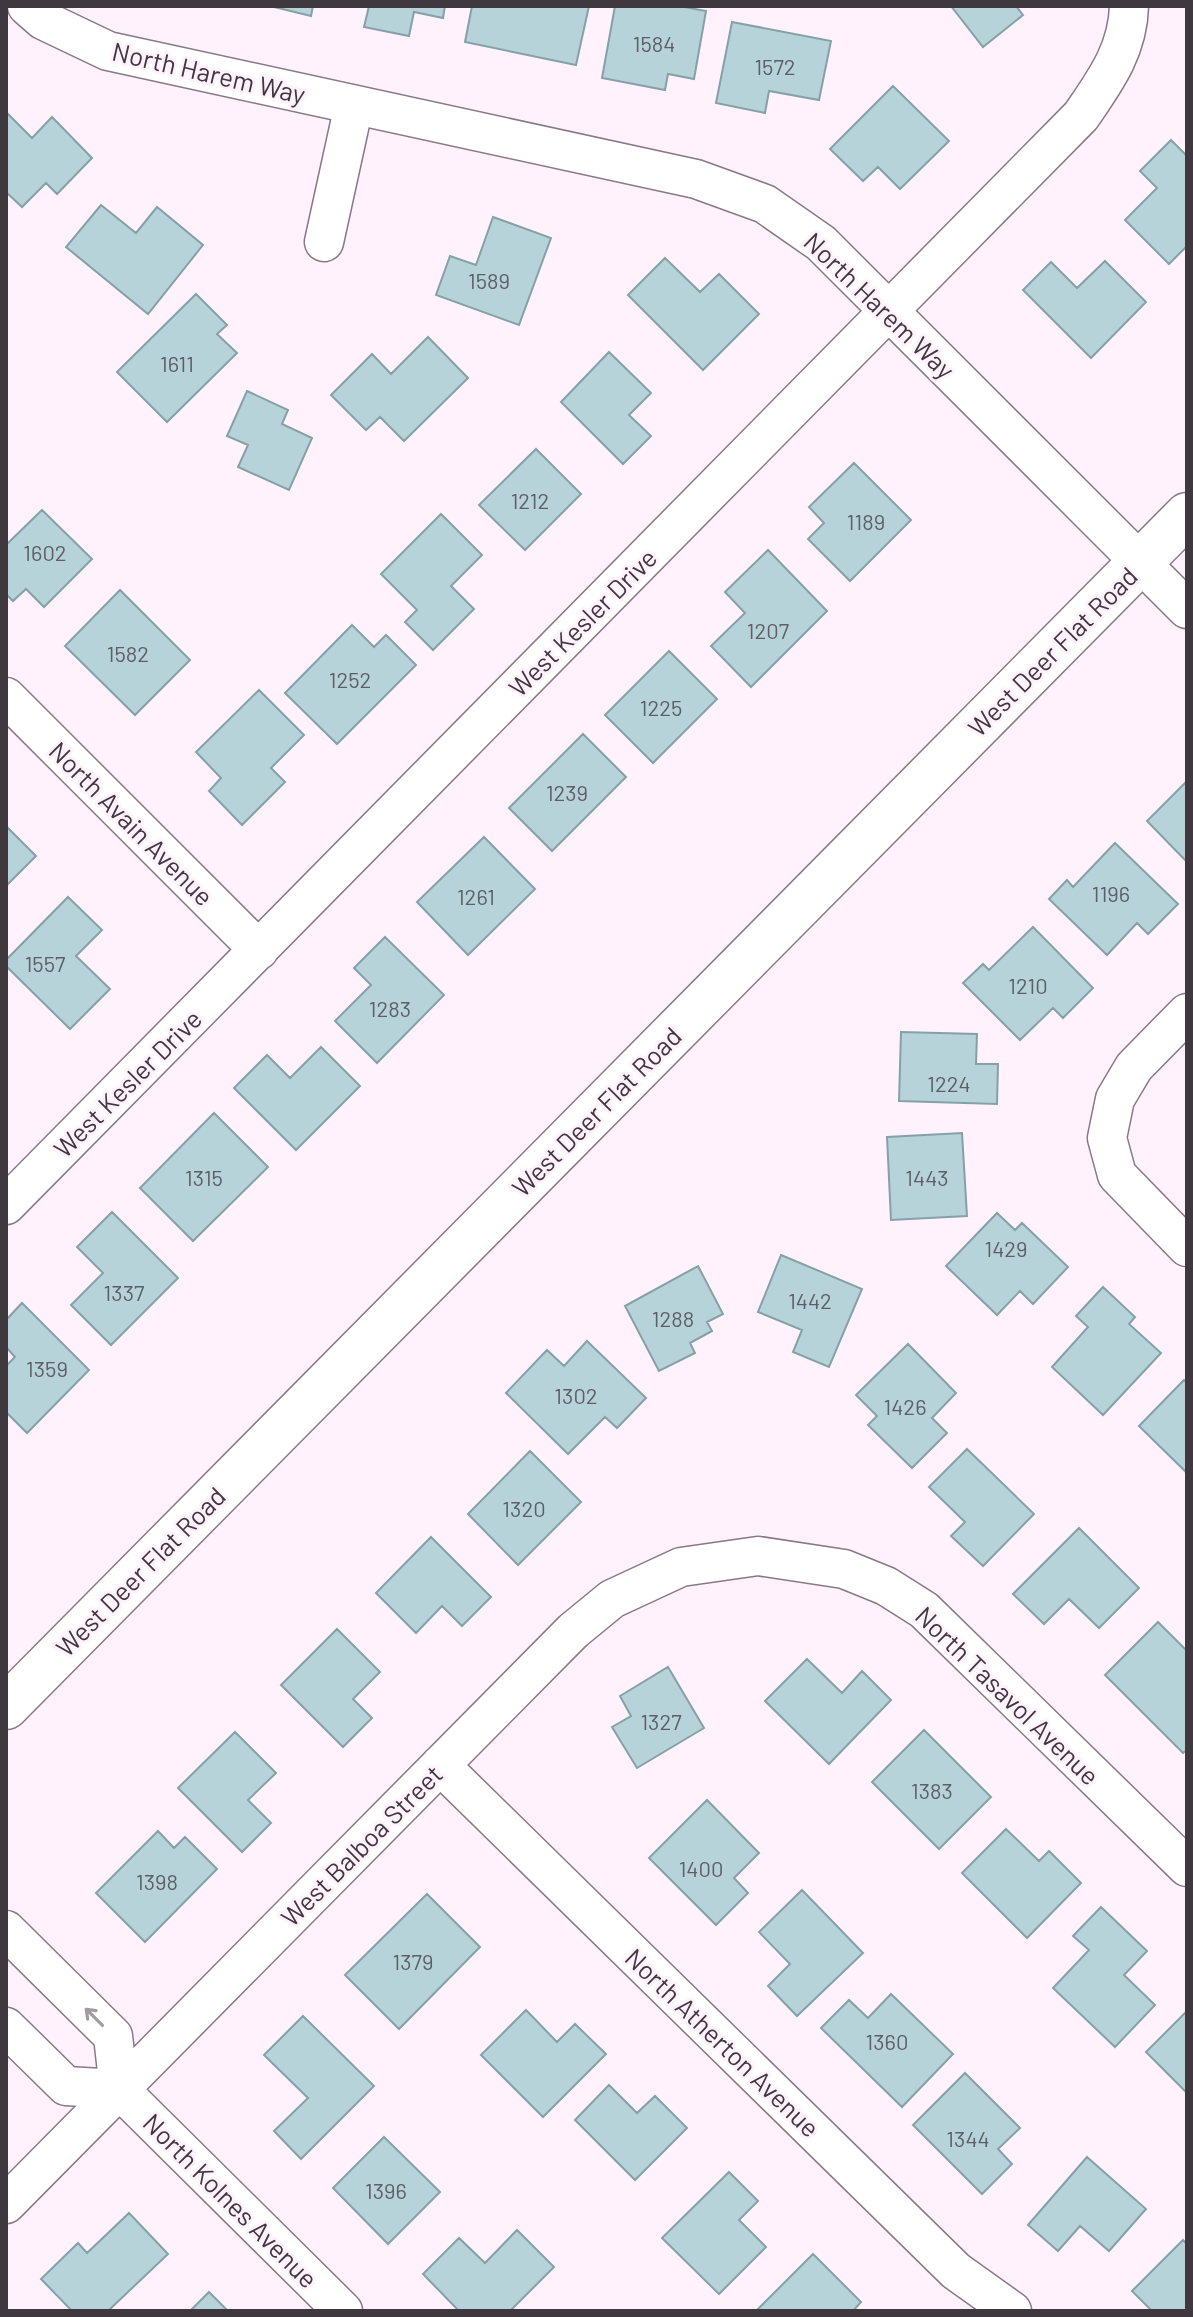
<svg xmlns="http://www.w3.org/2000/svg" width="1193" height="2317" viewBox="0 0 1193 2317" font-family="Barlow,sans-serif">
	<rect width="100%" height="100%" fill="#fff2fc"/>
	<!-- building -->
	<path fill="#b7d3da" stroke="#85a1a7" stroke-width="2" d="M270,6H313L311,16Z
		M369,6H445L443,18L414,12L409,36L364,27Z
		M472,6H589L576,65L465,42Z
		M615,6H679L706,11L694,79L668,74L665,90L602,78Z
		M951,6H1016L1023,15L983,47Z
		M732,22L831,41L819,100L769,91L765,113L716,103Z
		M893,86L949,141L900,189L878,167L863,181L830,149Z
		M6,112L32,138L52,117L92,158L57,194L46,183L22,207L6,192Z
		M1171,140L1187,156V246L1169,264L1125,220L1157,188L1140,171Z
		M101,205L136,233L157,207L203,245L148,314L66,247Z
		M493,217L551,238L519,325L436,295L450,256L476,265Z
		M665,258L700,292L719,274L759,314L703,370L628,295Z
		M1105,261L1146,302L1091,358L1023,290L1051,262L1077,288Z
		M196,294L227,325L217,334L237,353L167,422L117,372Z
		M428,337L468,378L404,441L380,417L366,430L331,395L372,354L391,374Z
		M609,352L651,393L629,415L651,436L623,464L561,402Z
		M247,391L288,410L282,424L312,438L289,490L238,467L248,445L227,436Z
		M536,449L581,494L525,550L479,505Z
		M854,463L911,520L850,581L808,539L824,523L809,507Z
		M42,510L92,559L44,607L26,589L13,601L6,594V545Z
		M441,514L482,555L451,586L474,609L433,650L405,622L417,610L381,574Z
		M768,550L827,611L751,687L711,646L745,613L725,592Z
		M120,590L190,660L135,715L65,646Z
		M352,625L374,647L386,635L416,665L337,744L285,693Z
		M669,651L717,699L653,763L605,715Z
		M259,690L304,735L271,768L285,782L242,825L209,791L221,778L196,752Z
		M583,734L626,777L552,851L509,808Z
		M1187,781V862L1147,821Z
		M6,826L36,856L6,886Z
		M484,837L535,889L468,955L417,902Z
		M1115,843L1178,904L1148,934L1137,923L1107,955L1049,899L1067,880L1073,887Z
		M68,897L102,930L76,956L110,989L70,1029L6,966V960Z
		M1033,927L1093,988L1063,1018L1053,1008L1020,1040L963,983L983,964L989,970Z
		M385,937L444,995L377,1063L335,1021L371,985L354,968Z
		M901,1032L977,1034L976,1064H998L997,1104L899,1101Z
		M321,1047L360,1086L296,1150L234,1088L267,1055L290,1078Z
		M214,1113L268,1167L193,1241L140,1188Z
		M962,1133L967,1216L891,1220L887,1137Z
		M112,1212L178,1278L111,1345L71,1305L103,1273L77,1247Z
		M997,1213L1015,1230L1022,1223L1068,1267L1033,1304L1020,1291L997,1315L946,1266Z
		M781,1255L862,1289L829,1367L793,1352L802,1330L758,1312Z
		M698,1266L723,1314L707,1322L712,1331L690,1343L695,1353L659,1371L625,1306Z
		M1103,1287L1135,1317L1129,1324L1161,1353L1103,1415L1052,1367L1088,1327L1076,1316Z
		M22,1303L89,1370L27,1433L6,1412V1366L15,1357L6,1347V1320Z
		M587,1341L646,1398L617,1428L605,1417L568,1454L506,1393L547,1350L564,1366Z
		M908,1344L956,1393L932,1418L947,1433L912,1468L868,1425L877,1416L856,1395Z
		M1184,1380L1187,1383V1473L1139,1426Z
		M967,1449L1034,1514L983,1566L951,1536L965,1522L929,1487Z
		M530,1451L581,1502L518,1565L468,1514Z
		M1079,1528L1139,1588L1099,1628L1069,1599L1044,1624L1013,1594Z
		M431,1537L491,1597L462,1626L442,1606L416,1633L376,1593Z
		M1158,1622L1187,1651V1750L1183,1753L1105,1675Z
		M337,1629L380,1672L353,1699L372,1718L343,1747L281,1685Z
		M807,1659L842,1693L862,1671L891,1700L829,1764L765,1701Z
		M668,1667L704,1728L637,1768L612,1727L631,1716L620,1696Z
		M924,1730L991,1797L939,1849L872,1782Z
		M235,1732L276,1773L248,1800L271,1823L242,1852L178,1788Z
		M707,1800L759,1853L734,1878L748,1893L716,1925L649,1858Z
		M1006,1829L1039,1861L1049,1851L1081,1883L1027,1938L962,1873Z
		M158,1831L174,1848L185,1837L217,1869L145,1942L96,1893Z
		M802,1890L863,1953L797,2016L768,1986L790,1964L759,1932Z
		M427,1894L480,1947L399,2029L345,1975Z
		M1101,1907L1147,1951L1124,1975L1155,2005L1115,2047L1053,1988L1089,1950L1073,1936Z
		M891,1994L953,2054L902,2107L821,2028L849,2000L868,2018Z
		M526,2010L557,2042L575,2024L606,2054L543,2117L481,2055Z
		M1187,2011V2093L1146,2052Z
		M303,2016L374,2086L301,2159L274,2131L308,2098L264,2055Z
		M965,2073L1020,2128L998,2149L1012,2164L982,2194L913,2125Z
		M609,2085L637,2113L655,2096L687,2128L635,2180L575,2120Z
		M384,2137L440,2192L388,2244L333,2188Z
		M1087,2157L1146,2209L1109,2251L1080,2226L1058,2251L1028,2225Z
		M729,2172L758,2201L739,2220L766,2247L719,2294L662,2238Z
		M129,2213L168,2254L108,2311H72L41,2279L78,2243L87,2253Z
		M517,2230L554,2267L510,2311H459L423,2274L459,2238L485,2263Z
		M1183,2240L1187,2244V2311H1152L1132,2291Z
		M813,2254L861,2302L853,2311H756Z
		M209,2292L228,2311H190Z"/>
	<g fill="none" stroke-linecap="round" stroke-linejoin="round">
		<!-- street casing -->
		<g stroke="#8a7887" stroke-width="41">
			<path id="street" d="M27,6L43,20L108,51L696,179L765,204L821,243L1187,609
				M324,242L354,105
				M6,697L259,950
				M1187,1013L1134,1067L1115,1099L1107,1138L1117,1175L1187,1247
				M6,1205L1081,116C1105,81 1128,50 1129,6
				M440,1765L956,2271L1012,2311
				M6,1930L113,2036L119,2089L66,2086L6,2027
				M119,2089L343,2311
				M6,2204L573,1631L612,1599L681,1567L758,1556L844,1569L886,1586L924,1610L1187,1867"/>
		</g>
		<!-- secondary casing -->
		<g stroke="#8a7887" stroke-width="47">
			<path id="secondary" d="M6,1707L1187,515"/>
		</g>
		<!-- street -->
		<use href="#street" stroke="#fff" stroke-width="38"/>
		<!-- secondary -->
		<use href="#secondary" stroke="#fff" stroke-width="44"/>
	</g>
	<!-- one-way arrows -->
	<defs><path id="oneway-shaft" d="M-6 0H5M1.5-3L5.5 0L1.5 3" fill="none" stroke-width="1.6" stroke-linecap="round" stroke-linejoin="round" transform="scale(2)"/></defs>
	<use stroke="#a09c9f" href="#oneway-shaft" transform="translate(94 2017) rotate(-135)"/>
	<g text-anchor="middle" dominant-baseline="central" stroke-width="6" stroke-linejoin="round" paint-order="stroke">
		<!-- number labels -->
		<g font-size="22" fill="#5e5f66">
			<text x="654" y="43">1584</text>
			<text x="775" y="66">1572</text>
			<text x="489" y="280">1589</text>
			<text x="177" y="363">1611</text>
			<text x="530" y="500">1212</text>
			<text x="866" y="521">1189</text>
			<text x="45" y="552">1602</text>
			<text x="768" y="630">1207</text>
			<text x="128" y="653">1582</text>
			<text x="350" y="679">1252</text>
			<text x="661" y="707">1225</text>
			<text x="567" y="792">1239</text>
			<text x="1111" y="893">1196</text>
			<text x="476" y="896">1261</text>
			<text x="45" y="963">1557</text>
			<text x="1028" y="985">1210</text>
			<text x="390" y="1008">1283</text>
			<text x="949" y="1083">1224</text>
			<text x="204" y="1177">1315</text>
			<text x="927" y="1177">1443</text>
			<text x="1006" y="1248">1429</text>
			<text x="124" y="1292">1337</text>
			<text x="810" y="1300">1442</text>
			<text x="673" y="1318">1288</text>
			<text x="47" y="1368">1359</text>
			<text x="576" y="1395">1302</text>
			<text x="905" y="1406">1426</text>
			<text x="524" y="1508">1320</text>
			<text x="661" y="1721">1327</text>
			<text x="932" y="1790">1383</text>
			<text x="701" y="1868">1400</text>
			<text x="157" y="1881">1398</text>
			<text x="413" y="1961">1379</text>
			<text x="887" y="2041">1360</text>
			<text x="968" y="2138">1344</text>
			<text x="386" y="2190">1396</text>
		</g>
		<!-- street labels -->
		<g font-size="26" fill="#40383f" stroke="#fff2fc">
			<text transform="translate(209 72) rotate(13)">North Harem Way</text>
			<text transform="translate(880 305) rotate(44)">North Harem Way</text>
			<text transform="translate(582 622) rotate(-45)">West Kesler Drive</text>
			<text transform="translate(1052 651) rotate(-45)">West Deer Flat Road</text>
			<text transform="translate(132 823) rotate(45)">North Avain Avenue</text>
			<text transform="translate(127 1083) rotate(-45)">West Kesler Drive</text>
			<text transform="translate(596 1111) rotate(-45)">West Deer Flat Road</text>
			<text transform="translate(140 1571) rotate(-45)">West Deer Flat Road</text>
			<text transform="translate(1008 1695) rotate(44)">North Tasavol Avenue</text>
			<text transform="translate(361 1845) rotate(-45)">West Balboa Street</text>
			<text transform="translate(723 2042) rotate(44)">North Atherton Avenue</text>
			<text transform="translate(231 2200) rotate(45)">North Kolnes Avenue</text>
		</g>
	</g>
	<!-- border -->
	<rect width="1193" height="2317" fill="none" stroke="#40383f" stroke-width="16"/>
</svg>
